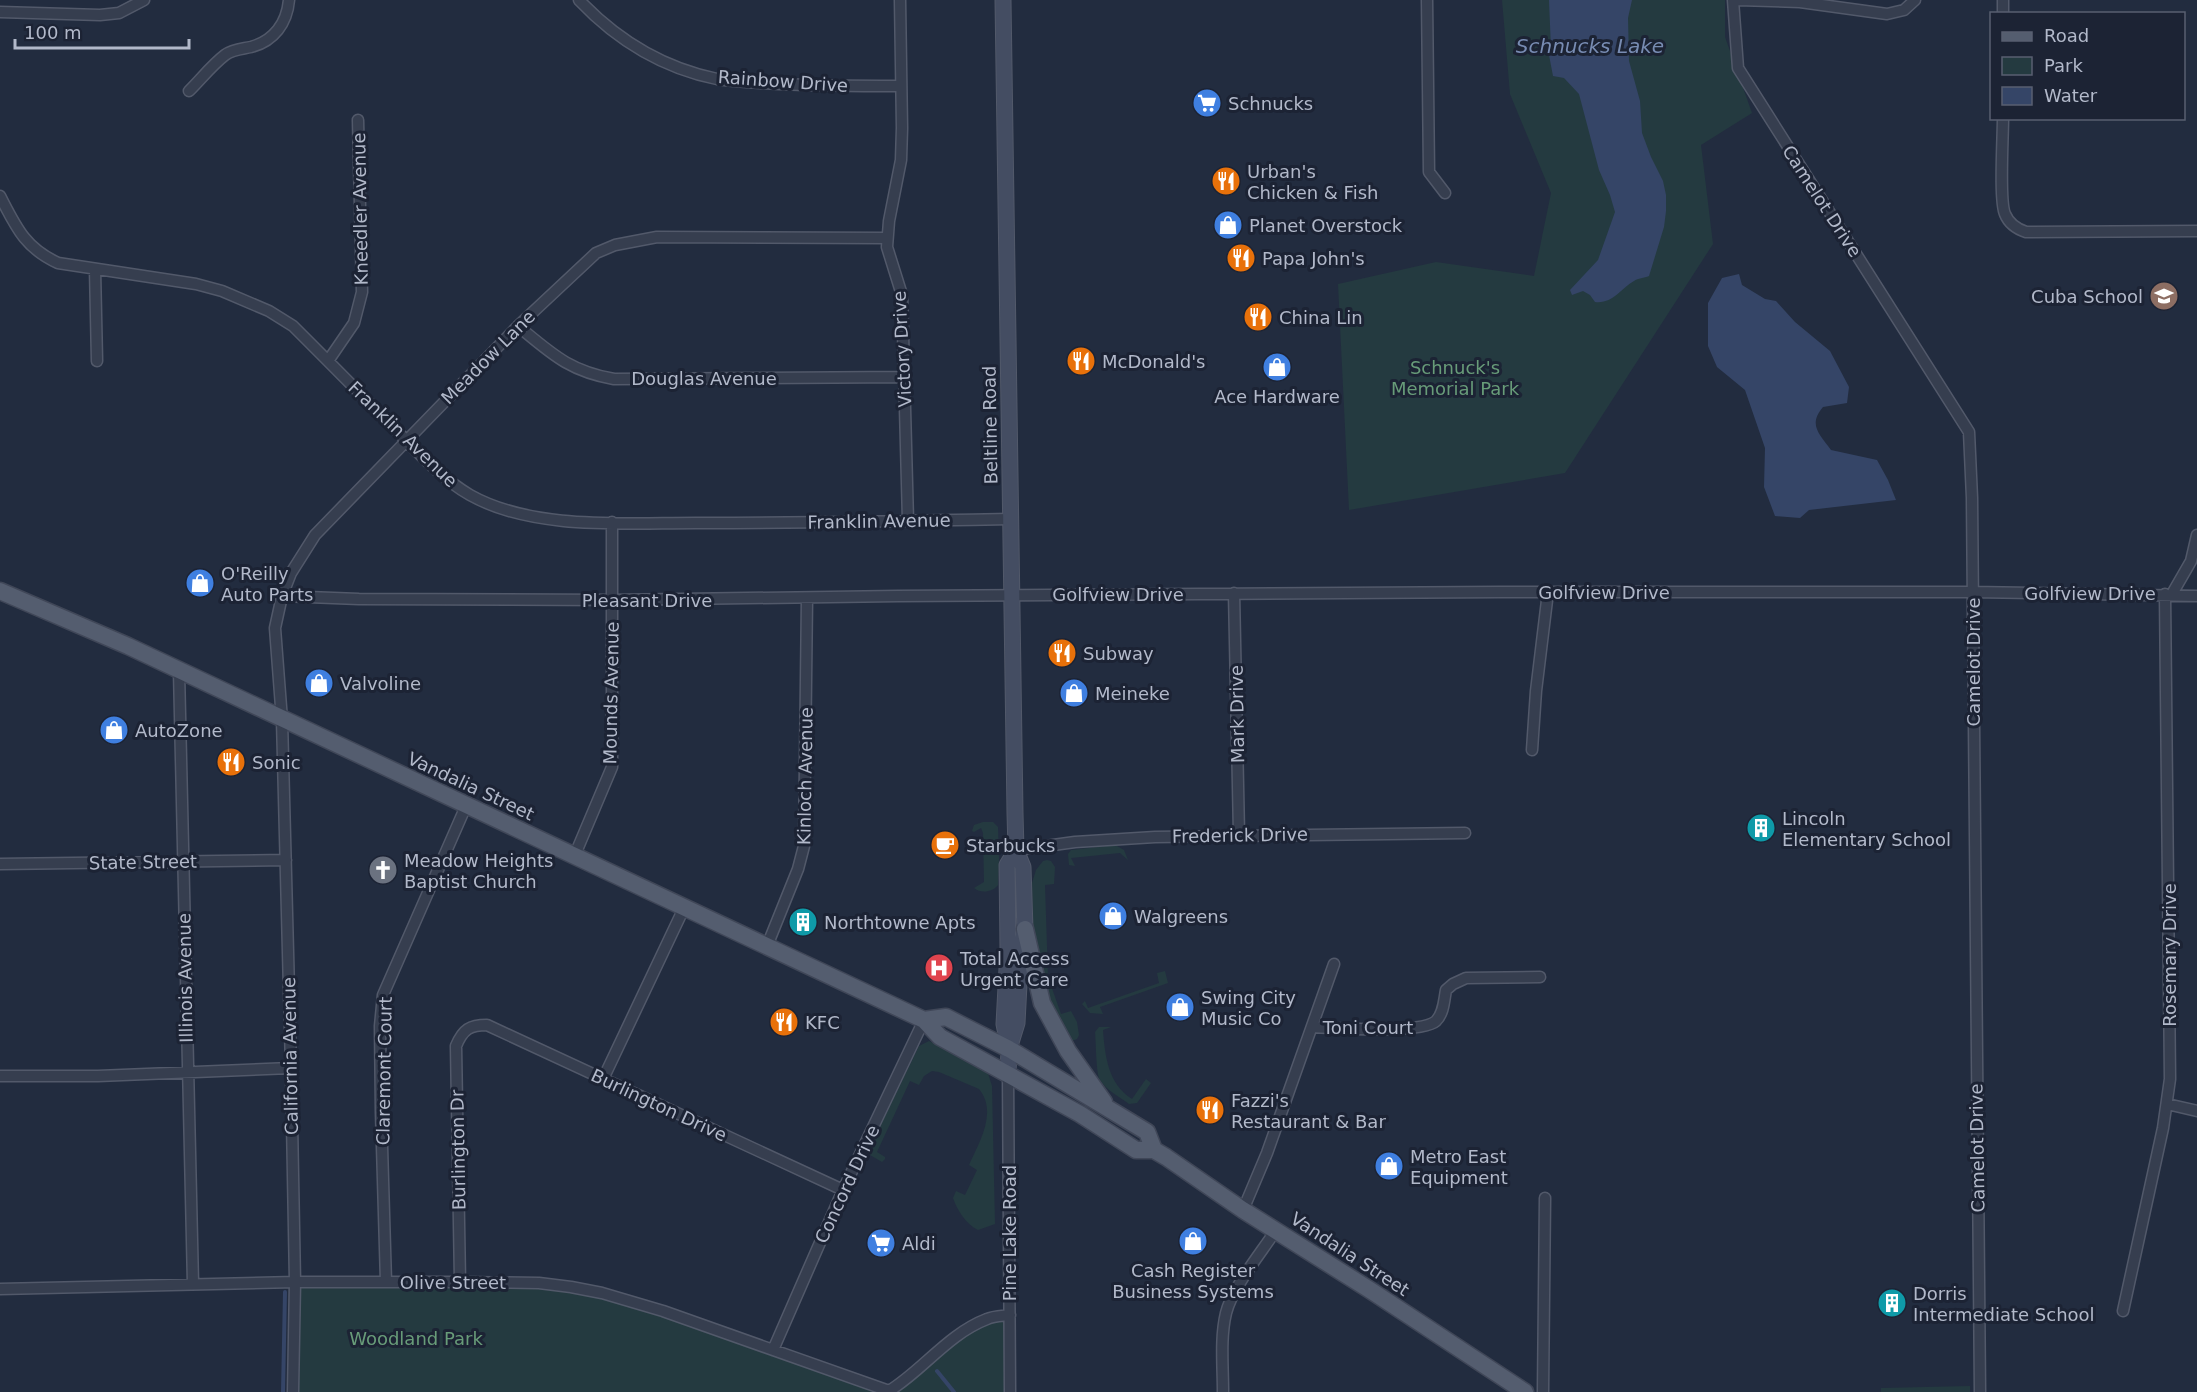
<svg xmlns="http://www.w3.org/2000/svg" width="2197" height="1392" viewBox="0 0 2197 1392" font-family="'DejaVu Sans',sans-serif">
	<rect width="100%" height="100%" fill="#222c3f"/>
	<!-- green -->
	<path fill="#243a40" d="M1502,0H1725V37L1752,113L1701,145L1713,244L1565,473L1349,510L1338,284L1436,262L1534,276L1551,193L1510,94Z
		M983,822H993L998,827L999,859L998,885C993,892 981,894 974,888L984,882L983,833L981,828L974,832L972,831L974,825Z
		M1115,845L1124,850L1128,860L1120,853L1071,858L1075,866L1069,865L1068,854L1071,850Z
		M1047,860L1051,861L1055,867L1054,884L1045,885L1048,977L1061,1014L1071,1011L1077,1022L1079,1035L1077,1039L1072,1041L1054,1018L1033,938L1032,883L1036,870L1043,861Z
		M1165,971L1168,983L1100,1007L1103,1014L1090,1013L1082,1004L1085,1001L1088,1008L1159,983L1157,973Z
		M1099,1027H1111L1103,1030C1105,1056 1108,1084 1132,1099L1146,1079L1151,1083L1137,1103L1129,1104C1120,1097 1106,1090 1100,1080C1096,1075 1096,1041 1095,1032Z
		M929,1041L987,1070L992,1086L995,1224L978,1230C966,1224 957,1210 953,1198L956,1191L965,1195L977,1170L969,1165C979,1143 998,1112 979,1089L939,1072L932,1071L924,1076L919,1085L910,1081L877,1152L885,1157V1159L882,1162L870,1155V1147L919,1046Z
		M295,1282L539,1283L630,1301L889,1391L988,1318L1010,1315L1011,1392H292Z
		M1970,1386V1392H1881V1388Z"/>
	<!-- water -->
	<path fill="#354567" d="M1549,0H1632L1628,18L1629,61L1640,101L1642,133L1651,157L1663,181L1666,195V211L1664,227L1649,276C1644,278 1638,278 1634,281C1620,289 1613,304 1595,302L1590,295L1583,291L1572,295L1570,290L1598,260L1615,212L1610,195L1599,170L1579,94L1564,78L1553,76L1549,55L1551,49Z
		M1739,274L1742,285L1765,299L1776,301L1795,322L1830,351L1849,387L1847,403L1823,407C1808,425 1819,433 1831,450L1877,460L1888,480L1896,500L1809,510L1800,518L1775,516L1764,487L1765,448L1745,390L1717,367L1708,346V303L1722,278Z"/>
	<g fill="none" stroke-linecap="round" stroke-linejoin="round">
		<!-- stream -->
		<path stroke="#354567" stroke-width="4" d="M937,1371L954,1392
			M283,1392L285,1292"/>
		<!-- street casing -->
		<g stroke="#52596a" stroke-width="13">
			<path id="street" d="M579,0C616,39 663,68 717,79C738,82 760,83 781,84C822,86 861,86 901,86
				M900,0L902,128L901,160L889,221L887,247L902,295L908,521
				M1427,0L1429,172L1445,193
				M1733,0L1738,68L1969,432L1972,498L1980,1392
				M1738,0L1800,2L1887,14L1904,10L1915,0
				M2003,0V14
				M0,12L100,15L119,13L144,0
				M189,91C201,79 212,65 225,55C233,49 242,49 251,47C274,41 287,23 289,0
				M2003,118C2003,137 1999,201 2005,214C2009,224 2017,229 2026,232L2197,231
				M0,196C16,227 25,248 58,263L196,284L222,291L269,311L293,326C325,358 357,390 389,423C414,448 439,477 470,495C536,532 632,522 706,523C808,523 909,521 1010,519
				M95,269L97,361
				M518,326C552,354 569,371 614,379L906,377
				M328,361L354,323L362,292L358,120
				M1234,593L1239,834
				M2172,594L2191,561L2197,535
				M282,596L359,599L612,600L898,596L1499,592H1972L2197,596
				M179,671L193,1284
				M1532,750L1536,691L1548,592
				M1016,850L1075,842L1155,837L1465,833
				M574,857L612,767V522
				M0,864L286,860
				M767,946L798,869L804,846L807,598
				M1313,1027C1335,1028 1422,1034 1436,1021C1444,1013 1444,1000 1446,990L1453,984L1466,978L1540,977
				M1008,1074L1010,1392
				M0,1076H98L291,1068
				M603,1079L684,908
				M2167,1104L2197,1111
				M1243,1210L1267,1153L1334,964
				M386,1282L381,1112L380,1026L383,995L466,806
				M460,1282L456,1046C463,1029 470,1025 487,1025L843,1190
				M0,1289L295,1282H460L539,1283L571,1287L602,1293L663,1311L889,1391
				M2123,1311L2163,1128L2170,1079L2165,594
				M773,1350L843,1190L924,1020
				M889,1391C923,1370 948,1334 987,1319C993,1316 1002,1316 1010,1315
				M293,1392L295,1282L291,1068L282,720L275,628L282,596L291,573L315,535L518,326L596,253L615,245L657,237L887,238
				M1223,1392C1223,1366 1220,1338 1226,1313C1232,1288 1261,1253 1276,1230
				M1543,1392L1545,1198"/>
		</g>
		<!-- secondary casing -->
		<g stroke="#52596a" stroke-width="17">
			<path id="secondary" d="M1003,0L1015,813L1016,850L1023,867L1025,929L1021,946L1017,1023L1009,1049
				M1008,1074L1009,1049L1004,1024L1008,950L1007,865L1016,850"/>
		</g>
		<!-- primary casing -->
		<g stroke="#404758" stroke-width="19">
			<path id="primary" d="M0,591L128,646L924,1020L940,1037L1080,1114L1136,1150H1154L1166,1157L1243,1210L1370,1290L1525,1392
				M1025,929L1042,1003L1068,1051L1104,1102
				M924,1020L946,1017L1009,1049L1147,1132L1154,1150"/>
		</g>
		<!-- street -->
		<use href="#street" stroke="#363e4f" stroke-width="10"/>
		<!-- secondary -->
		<use href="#secondary" stroke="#444d62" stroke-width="15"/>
		<!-- primary -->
		<use href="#primary" stroke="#545d6f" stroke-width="16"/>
	</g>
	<!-- icons -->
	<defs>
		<g id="supermarket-disc" transform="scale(1.5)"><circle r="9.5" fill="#3f7fe0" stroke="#1c2334"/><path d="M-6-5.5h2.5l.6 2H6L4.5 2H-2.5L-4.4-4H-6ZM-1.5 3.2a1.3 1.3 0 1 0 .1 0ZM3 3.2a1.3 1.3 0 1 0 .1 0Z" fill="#fff"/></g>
		<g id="restaurant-disc" transform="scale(1.5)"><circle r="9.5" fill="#e8710a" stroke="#1c2334"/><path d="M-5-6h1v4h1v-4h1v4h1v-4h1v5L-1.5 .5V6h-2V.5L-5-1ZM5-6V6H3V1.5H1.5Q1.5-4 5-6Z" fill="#fff"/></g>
		<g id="shop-disc" transform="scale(1.5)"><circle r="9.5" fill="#3f7fe0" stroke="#1c2334"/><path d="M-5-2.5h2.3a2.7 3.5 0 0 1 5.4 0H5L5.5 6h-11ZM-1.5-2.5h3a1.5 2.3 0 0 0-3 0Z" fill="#fff"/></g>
		<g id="school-disc" transform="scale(1.5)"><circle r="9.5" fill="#8d6e63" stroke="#1c2334"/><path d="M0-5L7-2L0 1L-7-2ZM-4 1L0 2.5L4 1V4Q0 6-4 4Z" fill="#fff"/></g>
		<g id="building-disc" transform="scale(1.5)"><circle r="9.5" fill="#0f9aa8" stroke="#1c2334"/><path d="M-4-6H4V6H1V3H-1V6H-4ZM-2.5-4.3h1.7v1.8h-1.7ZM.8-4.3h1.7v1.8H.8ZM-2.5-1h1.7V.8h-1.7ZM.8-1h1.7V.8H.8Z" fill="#fff"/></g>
		<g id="cafe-disc" transform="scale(1.5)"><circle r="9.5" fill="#e8710a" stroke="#1c2334"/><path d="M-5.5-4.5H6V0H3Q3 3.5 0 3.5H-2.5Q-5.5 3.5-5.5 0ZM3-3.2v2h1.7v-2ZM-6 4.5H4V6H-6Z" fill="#fff"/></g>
		<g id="church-disc" transform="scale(1.5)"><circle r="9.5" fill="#6b7280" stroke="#1c2334"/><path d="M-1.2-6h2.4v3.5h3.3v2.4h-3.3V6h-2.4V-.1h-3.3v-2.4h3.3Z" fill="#fff"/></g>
		<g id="hospital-disc" transform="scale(1.5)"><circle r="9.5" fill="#e0444e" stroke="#1c2334"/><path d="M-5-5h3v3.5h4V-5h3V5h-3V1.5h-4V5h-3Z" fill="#fff"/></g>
	</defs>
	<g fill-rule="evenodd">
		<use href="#supermarket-disc" x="1207" y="103"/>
		<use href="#restaurant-disc" x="1226" y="181"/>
		<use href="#shop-disc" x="1228" y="225"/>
		<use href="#restaurant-disc" x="1241" y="258"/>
		<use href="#school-disc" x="2164" y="296"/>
		<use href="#restaurant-disc" x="1258" y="317"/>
		<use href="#restaurant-disc" x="1081" y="361"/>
		<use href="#shop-disc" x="1277" y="367"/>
		<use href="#shop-disc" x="200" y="583"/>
		<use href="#restaurant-disc" x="1062" y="653"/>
		<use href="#shop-disc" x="319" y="683"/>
		<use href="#shop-disc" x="1074" y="693"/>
		<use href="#shop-disc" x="114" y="730"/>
		<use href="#restaurant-disc" x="231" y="762"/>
		<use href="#building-disc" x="1761" y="828"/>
		<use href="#cafe-disc" x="945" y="845"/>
		<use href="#church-disc" x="383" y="870"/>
		<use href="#shop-disc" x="1113" y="916"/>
		<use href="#building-disc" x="803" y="922"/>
		<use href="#hospital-disc" x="939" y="968"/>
		<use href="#shop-disc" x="1180" y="1007"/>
		<use href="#restaurant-disc" x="784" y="1022"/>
		<use href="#restaurant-disc" x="1210" y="1110"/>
		<use href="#shop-disc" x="1389" y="1166"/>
		<use href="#shop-disc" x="1193" y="1241"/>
		<use href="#supermarket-disc" x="881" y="1243"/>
		<use href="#building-disc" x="1892" y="1303"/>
	</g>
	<g text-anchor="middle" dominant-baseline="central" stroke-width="6" stroke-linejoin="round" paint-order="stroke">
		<!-- street labels -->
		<g font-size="18" fill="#b2b9ca" stroke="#1c2334">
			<text transform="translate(783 81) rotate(4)">Rainbow Drive</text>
			<text transform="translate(1822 201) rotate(57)">Camelot Drive</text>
			<text transform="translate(360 209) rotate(-91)">Kneedler Avenue</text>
			<text transform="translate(902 349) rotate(-93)">Victory Drive</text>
			<text transform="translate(488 357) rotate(-45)">Meadow Lane</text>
			<text x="704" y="378">Douglas Avenue</text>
			<text transform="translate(990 425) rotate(-91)">Beltline Road</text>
			<text transform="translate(403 434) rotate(44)">Franklin Avenue</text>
			<text transform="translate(879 521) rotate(-1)">Franklin Avenue</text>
			<text x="1604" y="592">Golfview Drive</text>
			<text x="2090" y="593">Golfview Drive</text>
			<text x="1118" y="594">Golfview Drive</text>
			<text x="647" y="600">Pleasant Drive</text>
			<text transform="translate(1973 662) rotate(-90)">Camelot Drive</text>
			<text transform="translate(611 693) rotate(-89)">Mounds Avenue</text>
			<text transform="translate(1237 714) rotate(-91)">Mark Drive</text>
			<text transform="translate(805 776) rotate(-89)">Kinloch Avenue</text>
			<text transform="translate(471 786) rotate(25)">Vandalia Street</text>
			<text transform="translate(1240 835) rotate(-1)">Frederick Drive</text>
			<text transform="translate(143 862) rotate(-1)">State Street</text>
			<text transform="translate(2169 955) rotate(-90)">Rosemary Drive</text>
			<text transform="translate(185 978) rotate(-91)">Illinois Avenue</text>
			<text x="1368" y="1027">Toni Court</text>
			<text transform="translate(290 1056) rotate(-91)">California Avenue</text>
			<text transform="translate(384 1071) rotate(-89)">Claremont Court</text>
			<text transform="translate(659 1105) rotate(25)">Burlington Drive</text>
			<text transform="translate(1977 1148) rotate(-91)">Camelot Drive</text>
			<text transform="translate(458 1150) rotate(-91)">Burlington Dr</text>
			<text transform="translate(847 1184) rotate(-65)">Concord Drive</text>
			<text transform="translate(1009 1233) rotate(-90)">Pine Lake Road</text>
			<text transform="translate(1350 1254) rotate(33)">Vandalia Street</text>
			<text x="453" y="1282">Olive Street</text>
		</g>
		<!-- poi labels -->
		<g font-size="18" fill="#b2b9ca" stroke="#1c2334" text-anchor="start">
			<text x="1228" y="103">Schnucks</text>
			<text x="1247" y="171">Urban's<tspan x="1247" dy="21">Chicken &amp; Fish</tspan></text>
			<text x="1249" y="225">Planet Overstock</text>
			<text x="1262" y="258">Papa John's</text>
			<text x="2143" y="296" text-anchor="end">Cuba School</text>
			<text x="1279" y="317">China Lin</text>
			<text x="1102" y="361">McDonald's</text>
			<text x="1277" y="396" text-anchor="middle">Ace Hardware</text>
			<text x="221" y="573">O'Reilly<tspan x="221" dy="21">Auto Parts</tspan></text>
			<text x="1083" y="653">Subway</text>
			<text x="340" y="683">Valvoline</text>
			<text x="1095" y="693">Meineke</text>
			<text x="135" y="730">AutoZone</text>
			<text x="252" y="762">Sonic</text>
			<text x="1782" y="818">Lincoln<tspan x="1782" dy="21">Elementary School</tspan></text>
			<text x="966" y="845">Starbucks</text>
			<text x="404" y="860">Meadow Heights<tspan x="404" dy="21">Baptist Church</tspan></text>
			<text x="1134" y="916">Walgreens</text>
			<text x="824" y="922">Northtowne Apts</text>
			<text x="960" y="958">Total Access<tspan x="960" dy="21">Urgent Care</tspan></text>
			<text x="1201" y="997">Swing City<tspan x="1201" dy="21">Music Co</tspan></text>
			<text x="805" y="1022">KFC</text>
			<text x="1231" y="1100">Fazzi's<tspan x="1231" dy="21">Restaurant &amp; Bar</tspan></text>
			<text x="1410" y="1156">Metro East<tspan x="1410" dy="21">Equipment</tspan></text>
			<text x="902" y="1243">Aldi</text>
			<text x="1193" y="1270" text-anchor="middle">Cash Register<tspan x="1193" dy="21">Business Systems</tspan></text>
			<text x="1913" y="1293">Dorris<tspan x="1913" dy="21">Intermediate School</tspan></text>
		</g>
		<!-- park labels -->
		<g font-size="18" fill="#689c79" stroke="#1c2334">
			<text x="1455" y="367">Schnuck's<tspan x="1455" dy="21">Memorial Park</tspan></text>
			<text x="416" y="1338">Woodland Park</text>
		</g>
		<!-- water labels -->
		<g font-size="20" font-style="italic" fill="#788cb3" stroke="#1c2334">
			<text x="1590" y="46">Schnucks Lake</text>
		</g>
	</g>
	<!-- legend -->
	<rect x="1990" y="12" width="195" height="108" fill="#1c2334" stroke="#585f70" stroke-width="1.5"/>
	<rect x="2002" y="32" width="30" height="9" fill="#545d6f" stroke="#585f70" stroke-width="1.5"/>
	<text x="2044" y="42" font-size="18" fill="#b2b9ca">Road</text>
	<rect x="2002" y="57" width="30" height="18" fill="#243a40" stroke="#585f70" stroke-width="1.5"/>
	<text x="2044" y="72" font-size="18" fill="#b2b9ca">Park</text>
	<rect x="2002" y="87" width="30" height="18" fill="#354567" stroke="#585f70" stroke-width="1.5"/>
	<text x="2044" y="102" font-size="18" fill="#b2b9ca">Water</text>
	<!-- scale -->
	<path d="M15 39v9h174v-9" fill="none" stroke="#b2b9ca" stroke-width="3"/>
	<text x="24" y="39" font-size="18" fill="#b2b9ca" stroke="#1c2334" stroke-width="4.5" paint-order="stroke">100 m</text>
</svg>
